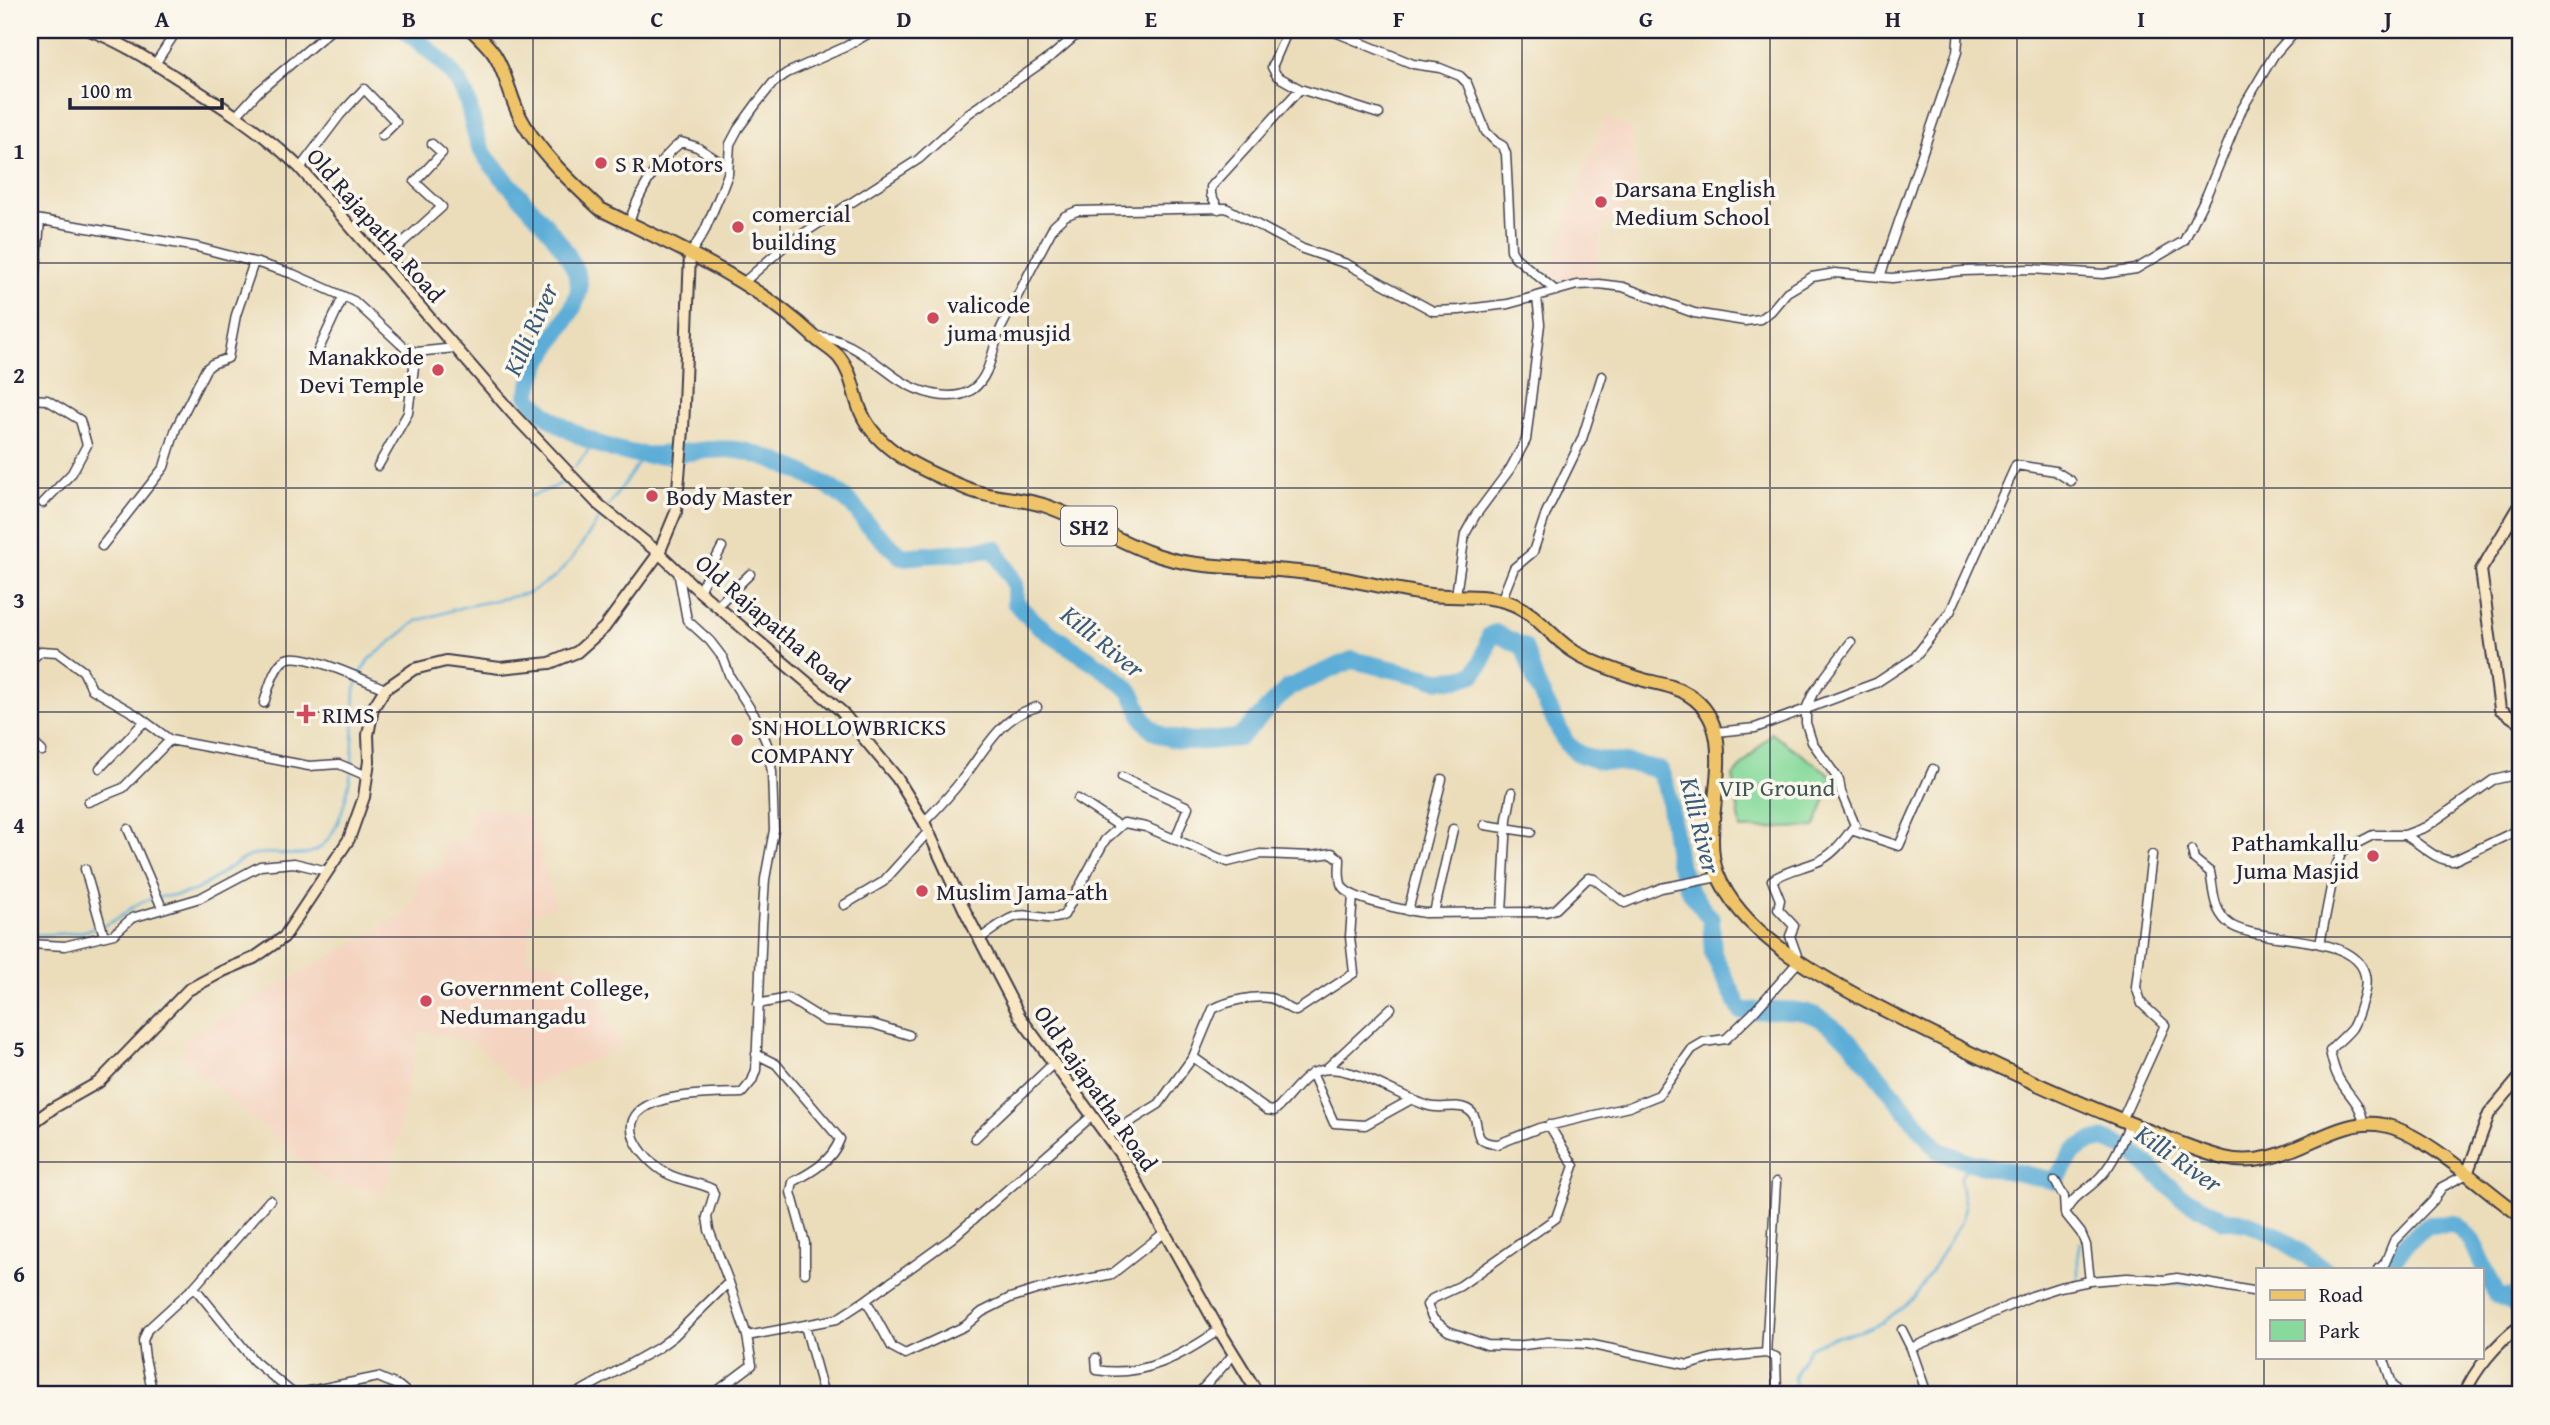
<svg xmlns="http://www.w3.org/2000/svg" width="2550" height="1425" viewBox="0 0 2550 1425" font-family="'Gentium Book Plus',serif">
	<rect width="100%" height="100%" fill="#fbf7ec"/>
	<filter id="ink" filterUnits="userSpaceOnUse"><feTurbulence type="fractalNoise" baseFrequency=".0143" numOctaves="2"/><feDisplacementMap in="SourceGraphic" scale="14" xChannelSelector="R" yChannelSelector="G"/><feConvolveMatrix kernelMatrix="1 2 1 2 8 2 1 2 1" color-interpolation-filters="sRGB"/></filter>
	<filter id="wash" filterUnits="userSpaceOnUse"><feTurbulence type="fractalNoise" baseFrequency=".00686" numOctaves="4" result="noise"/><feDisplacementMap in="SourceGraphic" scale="28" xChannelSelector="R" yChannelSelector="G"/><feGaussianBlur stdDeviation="1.57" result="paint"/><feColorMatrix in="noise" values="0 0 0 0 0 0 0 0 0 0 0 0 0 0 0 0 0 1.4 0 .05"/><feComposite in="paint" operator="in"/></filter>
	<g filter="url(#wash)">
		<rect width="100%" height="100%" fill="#ebddba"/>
		<!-- built -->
		<path fill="#f4d3c0" d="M1606,117L1630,127L1636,185L1622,218L1603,225L1592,285L1552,278L1559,238Z
			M474,806L530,817L556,906L533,913L525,959L589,971L621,1047L523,1089L473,1042L419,1031L386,1193L327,1181L179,1056L188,1037L412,909L420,866L441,870L448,839L466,843Z"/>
		<!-- green -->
		<path fill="#87da9c" stroke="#547e6c" stroke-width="2" d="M1771,733L1834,777L1815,827L1741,829L1733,776Z"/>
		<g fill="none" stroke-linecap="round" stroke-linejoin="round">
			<!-- stream -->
			<path stroke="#5cadd7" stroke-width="2.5" d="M575,467L594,443
				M531,496L555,487L564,481
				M608,507L644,455
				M352,766L355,690L362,670L370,659L417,621L463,607L529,593L555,577L571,560L604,512
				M30,935C58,934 88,935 113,921C125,915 131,906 144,901C161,895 179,897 196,890C216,881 230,863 250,856C273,847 302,864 322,846C340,830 347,795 351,773
				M2078,1281V1251L2080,1243
				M2168,1283L2190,1284
				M2496,1294L2520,1286
				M1795,1395L1794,1377L1809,1348L1831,1338L1861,1331L1883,1322L1915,1297L1961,1222L1965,1207L1960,1179L1969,1162"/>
			<!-- river -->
			<path stroke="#5cadd7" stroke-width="18" d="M406,30C427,49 455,69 466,97C474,119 473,142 489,161C512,191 576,248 579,285C580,308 548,343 538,365C534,374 531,385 528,395C550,427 606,452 644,455C680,457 715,443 751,453C782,462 827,481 850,503C857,509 861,517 867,524C878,536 891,546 902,557L995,549L1015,584V602C1045,639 1092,655 1126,687C1143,702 1135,724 1164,736C1188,745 1214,740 1239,738L1288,688L1352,660L1439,680L1459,679L1474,674L1483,660L1490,635L1495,633L1524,647L1536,683L1566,743L1579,754L1597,760L1634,764L1660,770L1668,793L1678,862L1690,892L1711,919L1713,954L1741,1011C1764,1011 1797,1006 1818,1017C1829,1023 1839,1032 1849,1040L1939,1151L1969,1162L2055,1181L2074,1151L2087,1143L2104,1139L2125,1147L2136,1155L2180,1196L2224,1220L2247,1223L2274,1234L2324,1269
				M2387,1269L2408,1241L2428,1225L2455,1224L2472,1241L2496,1294L2520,1307"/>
		</g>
	</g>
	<g filter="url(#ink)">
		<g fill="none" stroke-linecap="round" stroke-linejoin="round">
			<!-- street casing -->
			<g stroke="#403e4e" stroke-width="11">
				<path id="street" d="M1288,30L1272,67L1277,76L1300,89
					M1330,30L1413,64L1440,68L1460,76L1467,83L1486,132L1496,142L1503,146L1506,154L1511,250L1515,257L1556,291
					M155,64L177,30
					M237,115L258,92L331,30
					M300,168L340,115L364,89L396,122L382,136
					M1219,209L1211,195V187L1300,89L1379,114
					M30,218L197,247L258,263L293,274L354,301L405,348L416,352L455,348
					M629,223C638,194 657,161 681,142L697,147L728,167
					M690,254L704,232L722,190L728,174L730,144L738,129L757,103L773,83L787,73L845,47L875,30
					M381,262L442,207L415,182L442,153L432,144
					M1880,277L1957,52L1959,30
					M744,282L787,244L919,159L969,113L1053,55L1082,30
					M30,291L35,282L40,220
					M814,336C847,337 871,360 898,379C917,392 952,404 973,389C992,375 992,345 1002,326C1019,293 1036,259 1054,226L1065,216L1077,211L1226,208L1303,249L1347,264L1433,311L1459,310L1508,304L1577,285L1599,284L1623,287L1694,313L1745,321L1760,319L1771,311L1787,292L1812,277L1835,273L1892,278L1963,271L2031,269L2103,274L2136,269L2184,241L2207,194L2242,109L2274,55L2296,30
					M312,364L343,297
					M30,399L47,400L80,420L87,445L72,473L43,503
					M378,466L408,413L416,352
					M102,546L164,467L176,428L206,369L212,364L228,358L236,315L254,262
					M678,571L687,620L710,641L723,658L730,677L756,718L767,744L772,772L774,830L765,879L762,924L756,1070L752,1081L742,1093C717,1094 616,1090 634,1138C639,1151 654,1167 666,1173C680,1181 697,1182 712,1189L714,1194L707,1217L709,1230L729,1282L747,1336
					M699,591L722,547
					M1456,595L1465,534L1475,516L1510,469L1526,440L1540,324L1537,297
					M1501,601L1514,568L1533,552L1546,513L1582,439L1602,376
					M717,606L750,574
					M30,661L41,651L57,652L83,671L92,689L135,714L170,740L309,766L339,764L367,776
					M264,703C268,691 274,665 286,659C303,651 367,681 385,689
					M1716,732L1755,728L1876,683L1914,658L1950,612L2016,465L2055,471L2071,481
					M30,740L42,751
					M100,768L145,721
					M1122,777L1188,807L1175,840
					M1078,799L1119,826
					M88,802L123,788L170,740
					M924,822C938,808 952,793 964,777C985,750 1001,716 1037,707
					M1485,825L1531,832
					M128,829L162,908
					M1851,830L1899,846L1933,769
					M2405,835C2421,844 2434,860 2453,861L2520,829
					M2192,850L2194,859L2210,872C2214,890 2212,907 2227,922C2256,949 2386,925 2363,998C2360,1007 2357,1020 2352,1028C2346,1036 2336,1043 2330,1051C2332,1061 2334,1070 2339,1079C2350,1098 2359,1100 2364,1124
					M85,869L104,936
					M844,905L883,882L929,831
					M1408,911L1442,779
					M1434,913L1453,829
					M1502,913L1507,819L1512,792
					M981,938C991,931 1003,921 1014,917C1031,911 1049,924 1064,915L1105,840L1124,823L1146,827L1228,862L1260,854L1311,856L1332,853L1340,859C1340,867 1338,878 1342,886C1349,900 1409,911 1425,913L1546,912L1556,909L1588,878L1594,879L1625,903L1661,888L1718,877
					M30,944L65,946L114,934L132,918L200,898L260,866L294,863L327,871
					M2320,944L2334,872L2342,851L2373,835H2405L2426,827L2493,780L2520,774
					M758,1004L788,998L825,1021L873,1024L909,1035
					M756,1054L776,1064L840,1139C832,1161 812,1172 793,1182L791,1192L805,1243V1273
					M1193,1057L1267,1110L1274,1111C1288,1100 1298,1081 1313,1073C1344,1057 1399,1098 1429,1106C1441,1110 1455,1103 1467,1109C1486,1119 1465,1144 1498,1144L1539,1128L1629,1107L1659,1095L1692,1049L1704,1042L1726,1039L1753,1013L1799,961L1790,936L1794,926L1778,909L1780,900L1772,880C1786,871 1798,869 1814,863C1832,857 1844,840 1855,825L1841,792L1839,780L1812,742L1806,723V709L1813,693L1851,642
					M1326,1069L1391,1008
					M1312,1073L1334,1123L1365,1125L1412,1099
					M2122,1120L2165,1025L2142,1004L2136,987L2152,855
					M1549,1125L1574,1166L1556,1218L1460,1286L1432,1299L1427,1305L1433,1319L1448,1331L1487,1345L1516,1346L1548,1342L1588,1344L1688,1365L1713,1358L1766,1353L1776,1357L1777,1395
					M1107,1136L1159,1104L1193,1057L1213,1009C1228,1001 1254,995 1270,998C1280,1000 1286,1009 1296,1011L1354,973L1350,937L1353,895
					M975,1138L1054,1063
					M2055,1181L2064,1197L2065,1213L2081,1233L2086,1245L2090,1281L2127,1278L2165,1280L2177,1278L2258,1292
					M2065,1212C2075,1195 2083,1193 2096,1181C2113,1166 2121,1143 2130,1123
					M2379,1269L2385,1263L2394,1241L2433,1201L2442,1187L2467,1174
					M194,1287L254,1361L295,1395
					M866,1300L892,1347L905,1354L965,1326L982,1312L1010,1298L1039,1289L1112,1274L1164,1233
					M805,1326L822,1388L827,1395
					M1902,1330L1911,1348
					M1766,1353L1776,1182
					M2383,1357L2392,1384L2401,1395
					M1096,1358L1097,1370C1143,1378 1183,1355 1219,1330
					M295,1394L378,1377L399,1386L410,1395
					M153,1395L145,1358L143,1341L147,1330L194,1287L270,1200
					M574,1395L658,1348L674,1336L729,1282
					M712,1395L752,1365L747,1336L837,1319L866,1300L952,1238L1092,1116
					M1197,1395L1234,1354
					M1925,1395L1926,1391L1911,1348L2032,1296L2060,1287L2090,1281"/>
			</g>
			<!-- secondary casing -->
			<g stroke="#403e4e" stroke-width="14">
				<path id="secondary" d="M89,30C119,41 147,59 174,76C219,104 262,131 300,168L512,413L599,505L659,553L699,591L841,711L897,778L924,822L966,913L1020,1017L1123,1158L1219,1330L1259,1395
					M2520,505L2481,570L2500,709L2520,723
					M30,1125L53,1108L99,1082L188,990L223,971L254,958L284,937L349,839L364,797L369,761L368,735L373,708L385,689L414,669L446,661L500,668L550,663L577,652L604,628L659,553L676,512L683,430L690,254
					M2467,1174L2489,1114L2520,1077
					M2464,1395C2474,1370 2498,1342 2520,1326"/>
			</g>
			<!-- primary casing -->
			<g stroke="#403e4e" stroke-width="16">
				<path id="primary" d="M472,30C479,37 488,45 494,54C508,75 510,102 524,124C543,156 572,183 600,209C674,246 751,278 812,335C820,343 832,349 839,357C853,374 853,393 861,412C878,452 925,471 963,487C989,499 1016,497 1043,505C1096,522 1138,558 1197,564C1236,569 1276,568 1315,574C1354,579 1392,590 1431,595C1458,598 1486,593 1513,604C1539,615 1554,641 1578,654C1597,665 1623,673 1644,680C1660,684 1675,686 1689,695C1747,732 1697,819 1717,873C1740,932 1814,973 1867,1001C1951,1045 2037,1086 2124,1121C2157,1134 2190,1149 2224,1158C2286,1173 2329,1115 2383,1125C2424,1132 2484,1190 2520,1215"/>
			</g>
			<!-- street -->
			<use href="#street" stroke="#fff" stroke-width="8"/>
			<!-- secondary -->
			<use href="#secondary" stroke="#f9e7c3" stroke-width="10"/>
			<!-- primary -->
			<use href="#primary" stroke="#efc469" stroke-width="12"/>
		</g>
	</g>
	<!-- grid -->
	<path fill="none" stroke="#22223b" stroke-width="2" stroke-opacity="0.55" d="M286,30V1395M533,30V1395M780,30V1395M1028,30V1395M1275,30V1395M1522,30V1395M1770,30V1395M2017,30V1395M2264,30V1269M30,263H2520M30,488H2520M30,712H2520M30,937H2520M30,1162H2520M2264,1357V1395"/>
	<!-- markers -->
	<g fill="#d1495b" stroke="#fbf7ec" stroke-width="2.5">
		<circle cx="601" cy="163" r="7"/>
		<circle cx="1601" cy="202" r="7"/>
		<circle cx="738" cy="227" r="7"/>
		<circle cx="933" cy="318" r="7"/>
		<circle cx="438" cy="370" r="7"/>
		<circle cx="652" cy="496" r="7"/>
		<path d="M302.5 703.5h7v7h7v7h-7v7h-7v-7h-7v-7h7z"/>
		<circle cx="737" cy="740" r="7"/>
		<circle cx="2373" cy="856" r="7"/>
		<circle cx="922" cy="891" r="7"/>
		<circle cx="426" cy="1001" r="7"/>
	</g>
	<g text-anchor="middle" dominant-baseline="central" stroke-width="7" stroke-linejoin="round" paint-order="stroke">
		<!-- shield labels -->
		<rect fill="#fbf7ec" stroke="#636270" stroke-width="2" x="1061" y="506.5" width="56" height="39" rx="5"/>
		<g font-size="23" font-weight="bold" fill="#22223b">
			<text x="1089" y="526">SH2</text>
		</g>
		<!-- poi labels -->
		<g font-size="24" fill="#22223b" stroke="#fbf7ec" text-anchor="start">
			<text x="615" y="163">S R Motors</text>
			<text x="1615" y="188">Darsana English<tspan x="1615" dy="28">Medium School</tspan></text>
			<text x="752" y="213">comercial<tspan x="752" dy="28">building</tspan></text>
			<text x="947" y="304">valicode<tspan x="947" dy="28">juma musjid</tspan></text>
			<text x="424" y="356" text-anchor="end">Manakkode<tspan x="424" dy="28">Devi Temple</tspan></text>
			<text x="666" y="496">Body Master</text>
			<text x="322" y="714">RIMS</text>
			<text x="751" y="726">SN HOLLOWBRICKS<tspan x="751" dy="28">COMPANY</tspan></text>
			<text x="2359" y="842" text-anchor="end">Pathamkallu<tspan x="2359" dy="28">Juma Masjid</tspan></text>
			<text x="936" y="891">Muslim Jama-ath</text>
			<text x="440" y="987">Government College,<tspan x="440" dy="28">Nedumangadu</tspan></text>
		</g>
		<!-- street labels -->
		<g font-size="24" fill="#22223b" stroke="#fbf7ec">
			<text transform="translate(376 225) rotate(49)">Old Rajapatha Road</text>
			<text transform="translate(773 623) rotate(41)">Old Rajapatha Road</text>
			<text transform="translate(1096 1088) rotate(55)">Old Rajapatha Road</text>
		</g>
		<!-- park labels -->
		<g font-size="24" fill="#405958" stroke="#fbf7ec">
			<text x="1777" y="787">VIP Ground</text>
		</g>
		<!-- water labels -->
		<g font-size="26" font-style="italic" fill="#395a79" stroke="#fbf7ec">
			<text transform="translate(530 329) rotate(-66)">Killi River</text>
			<text transform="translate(1103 641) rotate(39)">Killi River</text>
			<text transform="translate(1701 825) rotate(76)">Killi River</text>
			<text transform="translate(2179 1158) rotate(35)">Killi River</text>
		</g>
	</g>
	<!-- margin -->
	<rect width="2550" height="1425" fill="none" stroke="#fbf7ec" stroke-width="77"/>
	<!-- legend -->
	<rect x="2256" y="1268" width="228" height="91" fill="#fbf7ec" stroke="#a4a2a5" stroke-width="2"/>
	<rect x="2270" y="1290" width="35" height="10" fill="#efc469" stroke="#a4a2a5" stroke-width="2"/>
	<text x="2319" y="1302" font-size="21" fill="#22223b">Road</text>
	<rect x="2270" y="1320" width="35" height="21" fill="#87da9c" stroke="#a4a2a5" stroke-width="2"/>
	<text x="2319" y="1338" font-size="21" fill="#22223b">Park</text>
	<!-- scale -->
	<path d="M70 98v10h152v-10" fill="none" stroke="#22223b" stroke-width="3.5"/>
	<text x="80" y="98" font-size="21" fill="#22223b" stroke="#fbf7ec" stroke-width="5" paint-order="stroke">100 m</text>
	<rect x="38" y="38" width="2474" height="1348" fill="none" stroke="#22223b" stroke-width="2.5"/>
	<g font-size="23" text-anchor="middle" font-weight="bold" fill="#22223b">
		<text x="162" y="27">A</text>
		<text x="409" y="27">B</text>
		<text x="657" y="27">C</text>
		<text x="904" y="27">D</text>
		<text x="1151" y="27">E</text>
		<text x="1399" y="27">F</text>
		<text x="1646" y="27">G</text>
		<text x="1893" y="27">H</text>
		<text x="2141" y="27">I</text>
		<text x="2388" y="27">J</text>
		<text x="19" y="159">1</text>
		<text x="19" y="383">2</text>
		<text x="19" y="608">3</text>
		<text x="19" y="833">4</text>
		<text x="19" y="1057">5</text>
		<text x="19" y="1282">6</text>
	</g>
</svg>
